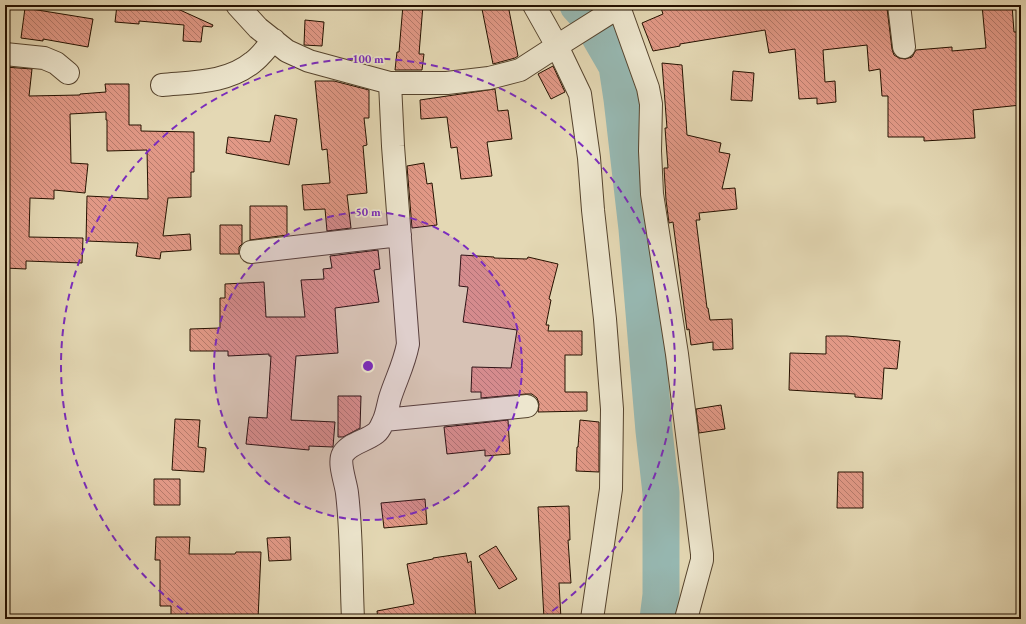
<svg xmlns="http://www.w3.org/2000/svg" width="1026" height="624" viewBox="0 0 1026 624" font-family="'EB Garamond',serif">
	<defs>
		<pattern id="building-back-hatch" width="6" height="6" patternUnits="userSpaceOnUse"><rect width="6" height="6" fill="#e29987"/><path d="M-1 5l2 2M0 0l6 6M5-1l2 2" fill="none" stroke="#b77b6c"/></pattern>
	</defs>
	<rect width="100%" height="100%" fill="#e4d8b4"/>
	<filter id="stains"><feTurbulence type="fractalNoise" baseFrequency=".005" numOctaves="4"/><feColorMatrix values="0 0 0 0 .2 0 0 0 0 .09 0 0 0 0 .02 0 0 0 .5 -.17"/></filter>
	<radialGradient id="worn" r=".72"><stop offset=".6" stop-color="#630" stop-opacity="0"/><stop offset="1" stop-color="#630" stop-opacity=".3"/></radialGradient>
	<g fill="none" stroke-linecap="round" stroke-linejoin="round">
		<!-- river -->
		<path stroke="#97b9b3" stroke-width="37" d="M578,5L588,16L617,66L622,99L637,229L654,431L661,493V595L658,619"/>
	</g>
	<!-- building -->
	<path fill="url(#building-back-hatch)" stroke="#251100" d="M117,5H169L213,25L212,27L203,26L201,42L183,41L184,25L139,21V24L115,22Z
		M403,5H423L419,54H424L422,70H395L397,52H399Z
		M503,5H508L518,56L515,58L493,64L482,9Z
		M660,5H859L860,7L876,5V9L887,8L892,49L894,55L899,58L905,59L912,57L916,50L952,47V51L986,48L982,5H1012L1014,32H1021V105L973,110L975,138L924,141V137H888V96H882L880,69L869,71L867,45L823,50L825,82L835,81L836,102L817,104V98L799,99L795,49L769,53L765,30L680,44V46L653,51L642,23L663,14Z
		M25,8L93,19L88,47L43,39V41L21,38Z
		M305,20L324,22L322,46L304,45Z
		M662,63L682,65L687,135L721,143L719,152L730,154L722,189L735,188L737,209L699,213L700,220H696L707,308H708L710,320L732,319L733,349L713,350V342L691,345L689,329L687,330L673,222L669,223L666,200L664,168H668L665,128H667Z
		M553,66L565,92L551,99L538,74Z
		M5,67L32,69L29,96L80,95V94L106,92L105,84H129V125H141V131L194,132V172H191V197L168,198L163,236L190,234L191,250L161,252L160,259L136,256L138,243L86,241L87,196L148,199L147,150L107,151V120H106V112L70,114L71,163L88,164L85,193L54,190V199L30,198L29,237L83,238L82,263L26,261V269L5,268V160L6,136H5L6,74Z
		M733,71L754,73L752,101L731,100Z
		M315,81H334L369,90V118H364L367,145L363,146L367,193L347,195L351,228L327,231L325,209L304,210L302,185L330,183L327,149L322,150Z
		M495,89L498,111L508,110L512,139L487,142L492,176L461,179L457,147L451,148L447,117L421,119L420,100Z
		M275,115L297,119L289,165L226,153L228,137L270,142Z
		M424,163L427,184L432,183L437,225L412,228L407,166Z
		M250,206H287V235L250,240Z
		M220,225H242V244L239,247V254H220Z
		M378,250L380,269L374,270L379,302L335,308L338,353L296,356L291,420L335,422L333,447L309,446V450L246,444L249,417L267,418L271,356H269V354L228,356V351H190V329L220,328V298H225V284L264,282L266,317H305L301,280L324,279L323,269L332,268L330,256Z
		M461,255L494,257V258L527,259L528,257L558,264L549,299L551,300L546,325H549L548,331H582V355H565V392H587V411L538,412L539,404L537,398L532,394H526L481,398V392H471L472,367L511,368L517,330L463,322L468,287L459,286Z
		M826,336H847L900,341L897,369L884,368L882,399L855,397V394L789,390L790,353L826,354Z
		M338,396H361L360,428L343,437H338Z
		M721,405L725,429L699,433L696,409Z
		M175,419L200,420L198,447L206,448L204,472L172,470Z
		M508,420L510,454L485,456V450L447,454L444,427Z
		M580,420L599,422V472L576,471L577,447H578Z
		M838,472H863V508H837Z
		M154,479H180V505H154Z
		M425,499L427,524L384,528L381,503Z
		M569,506L570,540H568L571,583H559L561,619H544L538,507Z
		M156,537H190L189,554H235L236,552H261L258,619H171V606H160V560H155Z
		M290,537L291,560L269,561L267,538Z
		M496,546L517,579L499,589L479,556Z
		M466,553L468,563L471,561L476,619H378L377,611L414,604L407,564L433,559V558Z"/>
	<g fill="none" stroke-linecap="round" stroke-linejoin="round">
		<!-- minor casing -->
		<g stroke="#55432d" stroke-width="24">
			<path id="minor" d="M237,5L258,28L287,51L309,61L390,83H447L489,78L520,70L557,46L622,5
				M534,5L557,46L580,94L589,158L593,210L605,319L612,409L611,489L592,619
				M899,5L904,47
				M619,7L648,88L651,104L650,151L652,194L677,354L702,554V560L686,619
				M5,54L44,58L56,63L68,73
				M390,83L393,146L408,344C404,365 396,379 390,398C388,405 387,413 384,420L527,406
				M162,85C193,82 228,83 253,62C261,56 267,47 274,40
				M251,252L400,235
				M353,619C351,577 352,535 347,493C346,483 338,463 343,454C350,443 366,441 376,433C380,430 382,424 384,420"/>
		</g>
		<!-- minor -->
		<use href="#minor" stroke="#ede6ce" stroke-width="22"/>
	</g>
	<!-- distance rings -->
	<circle cx="368" cy="366" r="154" fill="#7b2cbf" fill-opacity=".12"/>
	<g fill="none" stroke="#7b2cbf" stroke-width="2" stroke-dasharray="7 5">
		<circle cx="368" cy="366" r="154"/>
		<path d="M192 617A307 307 0 1 1 544 617"/>
	</g>
	<circle cx="368" cy="366" r="6" fill="#7b2cbf" stroke="#ede6ce" stroke-width="2"/>
	<g font-size="12" text-anchor="middle" font-weight="bold" fill="#7b2cbf" stroke="#ede6ce" stroke-width="3.5" stroke-linejoin="round" paint-order="stroke">
		<text x="368" y="63">100 m</text>
		<text x="368" y="216">50 m</text>
	</g>
	<!-- margin -->
	<rect width="1026" height="624" fill="none" stroke="#e4d8b4" stroke-width="20"/>
	<rect x="6" y="6" width="1014" height="612" fill="none" stroke="#251100" stroke-width="2"/>
	<rect x="10" y="10" width="1006" height="604" fill="none" stroke="#251100"/>
	<rect width="100%" height="100%" filter="url(#stains)"/>
	<rect width="100%" height="100%" fill="url(#worn)"/>
</svg>
